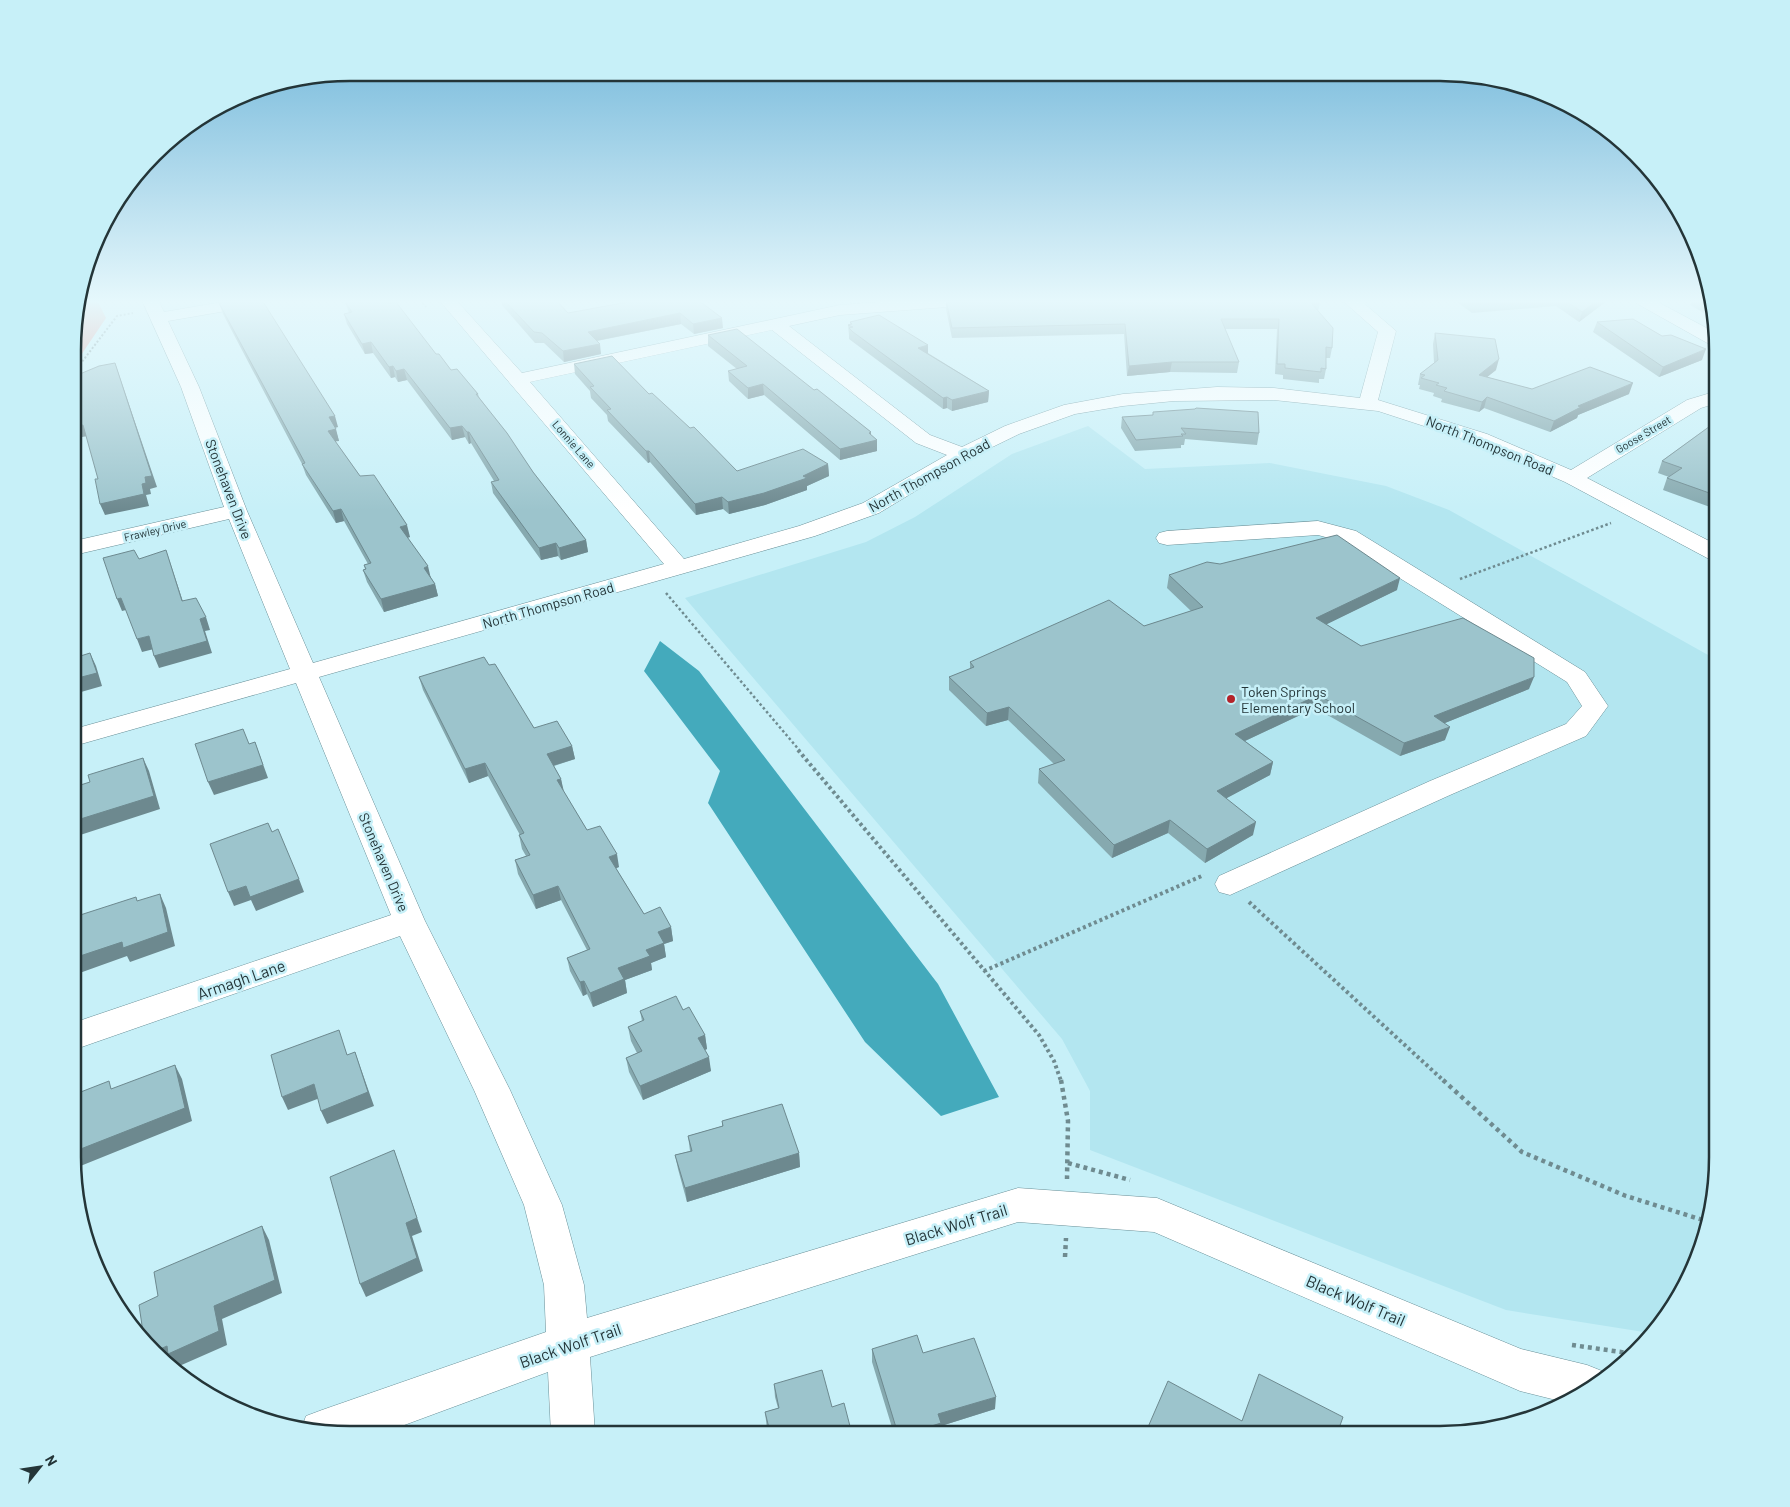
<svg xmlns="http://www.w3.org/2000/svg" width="1790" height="1507" viewBox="0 0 1790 1507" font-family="Barlow,sans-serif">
	<rect width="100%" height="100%" fill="#c7f0f8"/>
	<!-- built -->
	<path fill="#b3e6f0" d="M1088,426L1145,469L1270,463L1386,486L1449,510L1717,660V1175L1696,1263L1650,1333L1506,1310L1090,1150V1091L1062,1039L685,598L866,542L915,517L1012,454Z"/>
	<!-- forest -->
	<path fill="#e89993" d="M80,300H97L106,318L75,364V314Z"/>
	<!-- water -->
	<path fill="#44aabc" d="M660,641L699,671L938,984L999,1097L941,1116L865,1042L708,803L720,771L644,671Z"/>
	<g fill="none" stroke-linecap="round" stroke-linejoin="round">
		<!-- minor casing -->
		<g stroke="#6a9098" stroke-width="1">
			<path id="minor" d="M142,300H158L164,312L234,300H269L261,305L168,321L199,387L247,511L313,663L664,564L439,300H456L522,373L840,305L909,300H982L980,303L974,305L840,315L789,326L930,435L962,447L1005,426L1064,405L1123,394L1217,387L1274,388L1360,398L1378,332L1342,300H1360L1396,331L1378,400L1487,434L1571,470L1687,400L1717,391V403L1701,408L1587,478L1717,545V561L1709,559L1565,482L1473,442L1378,411L1274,400L1174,401L1123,406L1075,414L1019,434L970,458L879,513L815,536L319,677L425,921L510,1090L562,1205L584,1285L587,1318L1018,1188L1157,1198L1521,1349L1587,1365L1602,1371L1604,1375L1564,1402L1520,1391L1154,1232L1018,1222L590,1357L595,1434H551L548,1372L380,1434H332L302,1427L306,1416L322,1410L546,1332L544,1285L524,1205L474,1090L400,936L73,1050V1023L391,915L296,683L74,746V729L290,669L229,519L74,555V541L224,507L181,387ZM772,330L916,443L947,455L863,503L799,526L684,559L530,382Z
				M1634,300H1654L1714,332L1716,345L1709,344L1636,303Z
				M1318,521L1356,531L1585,672L1608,706L1586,736L1450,795L1230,895L1219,892L1215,884L1219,876L1430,781L1566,724L1582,706L1567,682L1340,541L1318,535L1167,545L1159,543L1156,538L1159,533L1167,531Z"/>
		</g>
		<!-- path-far3 -->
		<path stroke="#6f8b90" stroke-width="2" stroke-dasharray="2 2" stroke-linecap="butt" d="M420,300L426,307
			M75,371L117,316L133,313"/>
		<!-- path-far2 -->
		<path stroke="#6f8b90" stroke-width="2.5" stroke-dasharray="2.5 2.5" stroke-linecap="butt" d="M1460,579L1611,523
			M666,593L800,751"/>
		<!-- path-far1 -->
		<path stroke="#6f8b90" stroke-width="4" stroke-dasharray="3 3" stroke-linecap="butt" d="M798,750L1039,1035L1054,1061L1061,1081
			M1249,902L1444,1081
			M984,971L1204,875"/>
		<!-- path -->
		<path stroke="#6f8b90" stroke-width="4.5" stroke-dasharray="4 4" stroke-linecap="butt" d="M1061,1080L1068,1121L1067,1179
			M1443,1080L1522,1152L1626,1196L1706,1221
			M1068,1163L1130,1180
			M1065,1257L1066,1238
			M1572,1345L1635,1354"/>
		<!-- minor -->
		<use href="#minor" fill="#fff" fill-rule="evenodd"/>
	</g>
	<!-- wall -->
	<path fill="#86a9af" d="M501,300H556L568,313L639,300L723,328L694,334L681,324L597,341L601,354L564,362L544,343H535L502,305Z
		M946,300L1320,303L1318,311L1332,348L1330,358H1326V369L1324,379H1319V383L1283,379V375L1275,374L1277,329H1225L1239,362L1237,373L1170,372L1127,376L1124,334L952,338L946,309Z
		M1454,300H1608L1579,322L1556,306L1472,313Z
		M1692,300H1707L1711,317L1690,305Z
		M345,302L388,303L451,370L478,394L479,397L533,472L586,540L588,552L561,560L558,556L541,560L493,493L491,482L494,481L471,443L469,444L465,437L452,440L407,380L398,382L395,377L391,378L373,353L365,354L347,324L344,314L349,313Z
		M219,303L338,427L335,428L339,441H335L360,476L410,537L407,538L435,584L438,596L384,612L367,582L363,570L365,569L364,565L368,564L344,521L336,523L306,475L302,464L223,314Z
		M850,322L928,353L989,391L988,402L952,411L947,408L943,409L853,342L849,339V335L848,325L850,324Z
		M1597,322L1702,360L1659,377L1593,332Z
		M1435,333L1496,370L1487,377L1532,389L1629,394L1578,415L1577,418L1550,432L1484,408L1479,412L1441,402L1442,399L1433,396L1434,393L1419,389L1420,385H1418L1420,374L1434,363L1433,344Z
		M708,335L814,390L871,432V435L877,451L840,460L764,395L748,399L729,381L728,371L737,369L708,346Z
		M574,364L649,394L737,471L828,464L829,476L807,486V490L765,505L729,514L723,509L696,515L650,462L648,463L608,421L607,415L591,398L590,391L575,374Z
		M1122,417L1259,433L1257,445L1185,439L1184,445H1181V448L1135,451L1121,428Z
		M1717,421V502L1710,507L1663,490L1667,478L1669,477L1658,473L1662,461Z
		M1220,564L1397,590L1326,624L1361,646L1529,689L1445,723V740L1400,756L1315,708L1245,741L1273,762L1270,775L1226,798L1253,835L1205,863L1168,833L1112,858L1038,783L1039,769L1054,764L1008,720L986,726L949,690V677L970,669V662L1144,626L1191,611L1167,588L1169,575Z
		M489,665L534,728L572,746L575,759L554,766L561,779L563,791L587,830L619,867L616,868L644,914L671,927L673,941L664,944L666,957L651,963L652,970L625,980L627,993L593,1007L587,994L583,996L570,971L567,958L587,950L561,900L536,909L518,874L515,860L526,856L522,849L519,835H520L488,776L469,783L423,690L419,677Z
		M683,1010L705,1035L707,1049L705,1050L711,1071L643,1100L629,1072L626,1058L637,1053L631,1041L628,1027L642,1021L640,1011Z
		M722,1121L799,1153L800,1167L687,1202L678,1169L675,1155L690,1151L688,1136L722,1126Z
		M872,1349L923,1353L995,1409L941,1426V1434H894L872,1362Z
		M774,1384L832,1407L767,1429L765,1412L778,1408L775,1397Z"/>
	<!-- shaded-wall -->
	<path fill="#6d898f" d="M216,300H233L217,301Z
		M1598,300H1608L1579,322L1582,312Z
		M680,313L681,324L590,342L588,332Z
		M722,318L723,328L694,334L693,324Z
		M371,342L373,353L365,354L362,344Z
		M600,344L601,354L564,362L563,351Z
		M928,345V356L918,348Z
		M1706,349L1702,360L1659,377L1663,367Z
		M1499,359L1496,370L1476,386L1479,375Z
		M1172,362L1170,372L1127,376L1129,366Z
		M115,363L157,487L150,489L151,494L146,495L149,506L105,515L100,504Z
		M393,366L395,377L391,378L389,367Z
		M404,369L407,380L398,382L396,371Z
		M1633,383L1629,394L1578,415L1577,418L1550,432L1554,421L1578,406Z
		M763,384L764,395L748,399V388Z
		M989,391L988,402L952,411V400Z
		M947,397V408L943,409V398Z
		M1487,397L1484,408L1479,412L1482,402Z
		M335,416L338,427L332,428L329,417Z
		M83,425L88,436L76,438L75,434V426Z
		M462,426L465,437L452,440L450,428Z
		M336,429L339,441L331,442L328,431Z
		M467,432H469L471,443L469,444Z
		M871,432V441L877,440V451L840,460V449Z
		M646,451H649L650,462L648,463Z
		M828,464L829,476L807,486V490L765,505L729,514L728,502L803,476Z
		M1717,493V502L1710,507L1715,495Z
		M722,497L723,509L696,515L695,504Z
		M341,509L344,521L336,523L333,511Z
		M407,525L410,537L403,539L400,527Z
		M586,540L588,552L561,560L559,548Z
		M556,543L558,556L541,560L539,548Z
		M166,550L170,562L187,614L182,601Z
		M428,566L431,579L424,568Z
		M1400,578L1397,590L1313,631L1316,618Z
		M435,584L438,596L384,612L381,599Z
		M121,598L126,610L122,611L117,599Z
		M206,617L210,630L205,631L212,653L159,668L154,656L200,619Z
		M149,636L154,649L142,652L137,639Z
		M90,653L96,666L102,686L74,694V679Z
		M1534,677L1529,689L1430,729L1434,716Z
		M1318,695L1315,708L1232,747L1235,734Z
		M1009,707L1008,720L986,726L987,713Z
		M1450,727L1445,740L1400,756L1404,743Z
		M255,742L268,778L214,795L208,782Z
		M572,746L575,759L549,767L547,754Z
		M143,758L149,771L160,809L74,837V821Z
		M1273,762L1270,775L1214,805L1217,791Z
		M485,763L488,776L469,783L465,769Z
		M561,779L564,792L557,780Z
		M1170,820L1168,833L1112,858L1114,845Z
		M1256,822L1253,835L1205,863L1207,849Z
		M617,854L619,867L612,870L609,857Z
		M299,879L304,892L256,911L251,900L234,906L228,892L246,886Z
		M558,886L561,900L536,909L533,895Z
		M160,894L166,908L175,946L130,962L127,956L74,975V958Z
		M671,927L673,941L664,944L666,957L651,963L652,970L625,980L627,993L593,1007L590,993L618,968L646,950L658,932Z
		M584,981L587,994L583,996L580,982Z
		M705,1035L707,1049L700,1052L698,1038Z
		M355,1052L374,1106L327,1124L321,1111Z
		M709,1057L711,1071L643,1100L640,1086Z
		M175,1065L182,1079L192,1121L73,1169V1152Z
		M314,1084L320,1098L288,1110L282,1097Z
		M394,1150L422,1232L412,1236L423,1271L366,1297L360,1284L406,1223Z
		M799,1153L800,1167L687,1202L685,1188Z
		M262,1226L269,1240L282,1293L222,1319L227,1345L177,1367L173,1361L168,1363L154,1353L153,1352L167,1346L214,1306Z
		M996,1397L995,1409L941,1426V1434H906L938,1414Z"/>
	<!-- building -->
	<path fill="#9cc4cc" stroke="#6d898f" d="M240,300H262L335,416L329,417L336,429L328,431L360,476L374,475L407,525L400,527L428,566L424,568L435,584L381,599L363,570L366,569L364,565L371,563L341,509L333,511L302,464L305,463L219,303Z
		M356,300H386L388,303L396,302L436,354H439L451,370L457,369L478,394H476L507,433L533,472L586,540L559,548L556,543L539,548L491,482L499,480L469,432H467L462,426L450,428L404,369L396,371L393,366L389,367L371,342L362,344L344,314L352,312L345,302Z
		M504,300H556L568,313L639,300H698L722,318L693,324L680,313L588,332L600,344L563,351L542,333L534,332Z
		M946,300H1317L1320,303L1312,304L1333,328L1332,348L1326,347V369L1321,368V372L1285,368V364H1277L1279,319H1221L1239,362H1172L1129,366L1125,324L952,328Z
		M1470,300H1511L1474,303Z
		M1564,300H1598L1582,312Z
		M1702,300H1707L1708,303Z
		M879,315L928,345L918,348L989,391L952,400L947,397L943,398L853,332L849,328L853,327L848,325L852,324L850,322Z
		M1633,319L1662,336L1671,335L1706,349L1663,367L1597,322Z
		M737,329L814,390L817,389L871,432L869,433L877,440L840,449L763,384L748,388L728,371L747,366L708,335Z
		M1435,333L1495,339L1499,359L1479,375L1532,389L1590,367L1633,383L1578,406L1581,407L1554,421L1487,397L1482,402L1444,391L1447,388L1436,385L1439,383L1421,378L1425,375L1420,374L1438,360Z
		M612,356L649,394L652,393L690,428L694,427L737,471L803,449L828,464L803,476L807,478L764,493L728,502L722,497L695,504L649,451H646L607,410L611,409L590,387L594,386L574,364Z
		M115,363L152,476L145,477L146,483L142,484L144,494L100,504L95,479H98L83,425L75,426V376L99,366Z
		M1196,408L1258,412L1259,433L1181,428L1186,434H1181L1183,436L1136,440L1122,417L1153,415V412L1195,409Z
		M1717,421V493L1715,495L1667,478L1682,468L1662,461Z
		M1337,535L1400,578L1316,618L1361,646L1463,618L1534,658V677L1434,716L1450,727L1404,743L1318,695L1235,734L1273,762L1217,791L1256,822L1207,849L1170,820L1114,845L1039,769L1065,760L1009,707L987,713L949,677L974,667L970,662L1109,600L1144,626L1203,607L1169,575L1207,562L1220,564Z
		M134,550L139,559L166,550L182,601L196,598L206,617L200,619L207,641L154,656L149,636L137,639L121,598L117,599L103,558Z
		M90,653L97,673L74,679V658Z
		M484,657L489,665L495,664L534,728L557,721L572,746L547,754L561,779L557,780L587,830L600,826L617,854L609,857L644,914L660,907L671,927L658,932L664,943L646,950L650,956L618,968L624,979L590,993L584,981L580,982L567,958L590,949L558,886L533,895L515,860L530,855L519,835L524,833L485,763L465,769L419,677Z
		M243,729L249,744L255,742L263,765L208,782L195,744Z
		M143,758L154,796L74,821V787L90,782L88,775Z
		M268,823L272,832L278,829L299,879L250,897L246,886L228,892L210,844Z
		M160,894L168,932L123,948L122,942L74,958V917L136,897L137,901Z
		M676,996L683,1010L689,1007L705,1035L698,1038L709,1057L640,1086L626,1058L642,1051L628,1027L644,1020L640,1011Z
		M339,1030L347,1055L355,1052L368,1092L321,1111L314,1084L282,1097L271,1055Z
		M175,1065L185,1108L73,1152V1095L109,1081L111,1089Z
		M782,1104L799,1153L685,1188L675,1155L692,1151L688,1136L723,1126L722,1121Z
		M394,1150L417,1218L406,1223L417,1258L360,1284L330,1177Z
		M262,1226L275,1280L214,1306L219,1331L168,1354L167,1346L153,1352L144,1339L139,1305L158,1296L154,1272Z
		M917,1335L923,1353L974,1338L996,1397L938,1414L941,1423L906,1434H898L872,1349Z
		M822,1370L832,1407L844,1403L852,1434H749L769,1428L765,1412L779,1408L774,1384Z
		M1259,1374L1343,1417L1337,1434H1145L1168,1381L1242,1421Z"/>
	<!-- sky -->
	<linearGradient id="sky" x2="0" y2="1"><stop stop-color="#66b0d6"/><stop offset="0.59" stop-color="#e6f8fc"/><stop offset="1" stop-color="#e6f8fc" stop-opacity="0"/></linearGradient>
	<rect width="1790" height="511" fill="url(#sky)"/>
	<!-- markers -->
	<circle fill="#b4232a" stroke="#c7f0f8" stroke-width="2" cx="1231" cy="699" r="5"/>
	<g text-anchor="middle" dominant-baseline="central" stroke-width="5" stroke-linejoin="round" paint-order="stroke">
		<!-- far-street labels -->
		<g font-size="11" fill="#243538" stroke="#c7f0f8">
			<text transform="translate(1643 434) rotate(-31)">Goose Street</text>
			<text transform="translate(574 444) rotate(49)">Lonnie Lane</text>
			<text transform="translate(155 530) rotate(-13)">Frawley Drive</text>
		</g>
		<!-- street labels -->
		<g font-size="14" fill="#243538" stroke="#c7f0f8">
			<text transform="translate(1490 445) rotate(22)">North Thompson Road</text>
			<text transform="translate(929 475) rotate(-29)">North Thompson Road</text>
			<text transform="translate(229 489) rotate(69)">Stonehaven Drive</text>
			<text transform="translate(548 605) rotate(-16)">North Thompson Road</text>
			<text transform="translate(384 862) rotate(67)">Stonehaven Drive</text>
		</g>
		<!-- poi labels -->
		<g font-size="14" fill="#243538" stroke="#c7f0f8" text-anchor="start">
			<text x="1241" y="691">Token Springs<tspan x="1241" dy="16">Elementary School</tspan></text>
		</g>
		<!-- near-street labels -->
		<g font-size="16" fill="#243538" stroke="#c7f0f8">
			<text transform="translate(241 979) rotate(-19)">Armagh Lane</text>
			<text transform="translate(956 1224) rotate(-17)">Black Wolf Trail</text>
			<text transform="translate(1356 1300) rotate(23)">Black Wolf Trail</text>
			<text transform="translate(570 1345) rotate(-19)">Black Wolf Trail</text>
		</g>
	</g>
	<!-- crop -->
	<path d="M0 0H1790V1507H0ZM350 81H1440A269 269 0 0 1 1709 350V1157A269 269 0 0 1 1440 1426H350A269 269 0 0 1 81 1157V350A269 269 0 0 1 350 81Z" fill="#c7f0f8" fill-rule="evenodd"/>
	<path fill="none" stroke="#243538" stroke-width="2.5" d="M350 81H1440A269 269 0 0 1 1709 350V1157A269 269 0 0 1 1440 1426H350A269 269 0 0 1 81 1157V350A269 269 0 0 1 350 81Z"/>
	<!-- north arrow -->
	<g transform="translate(40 1467) rotate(60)" stroke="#c7f0f8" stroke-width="4" paint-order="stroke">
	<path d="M0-4L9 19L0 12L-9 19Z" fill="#243538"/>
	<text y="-8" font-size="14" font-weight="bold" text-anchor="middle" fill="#243538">N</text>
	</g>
</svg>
